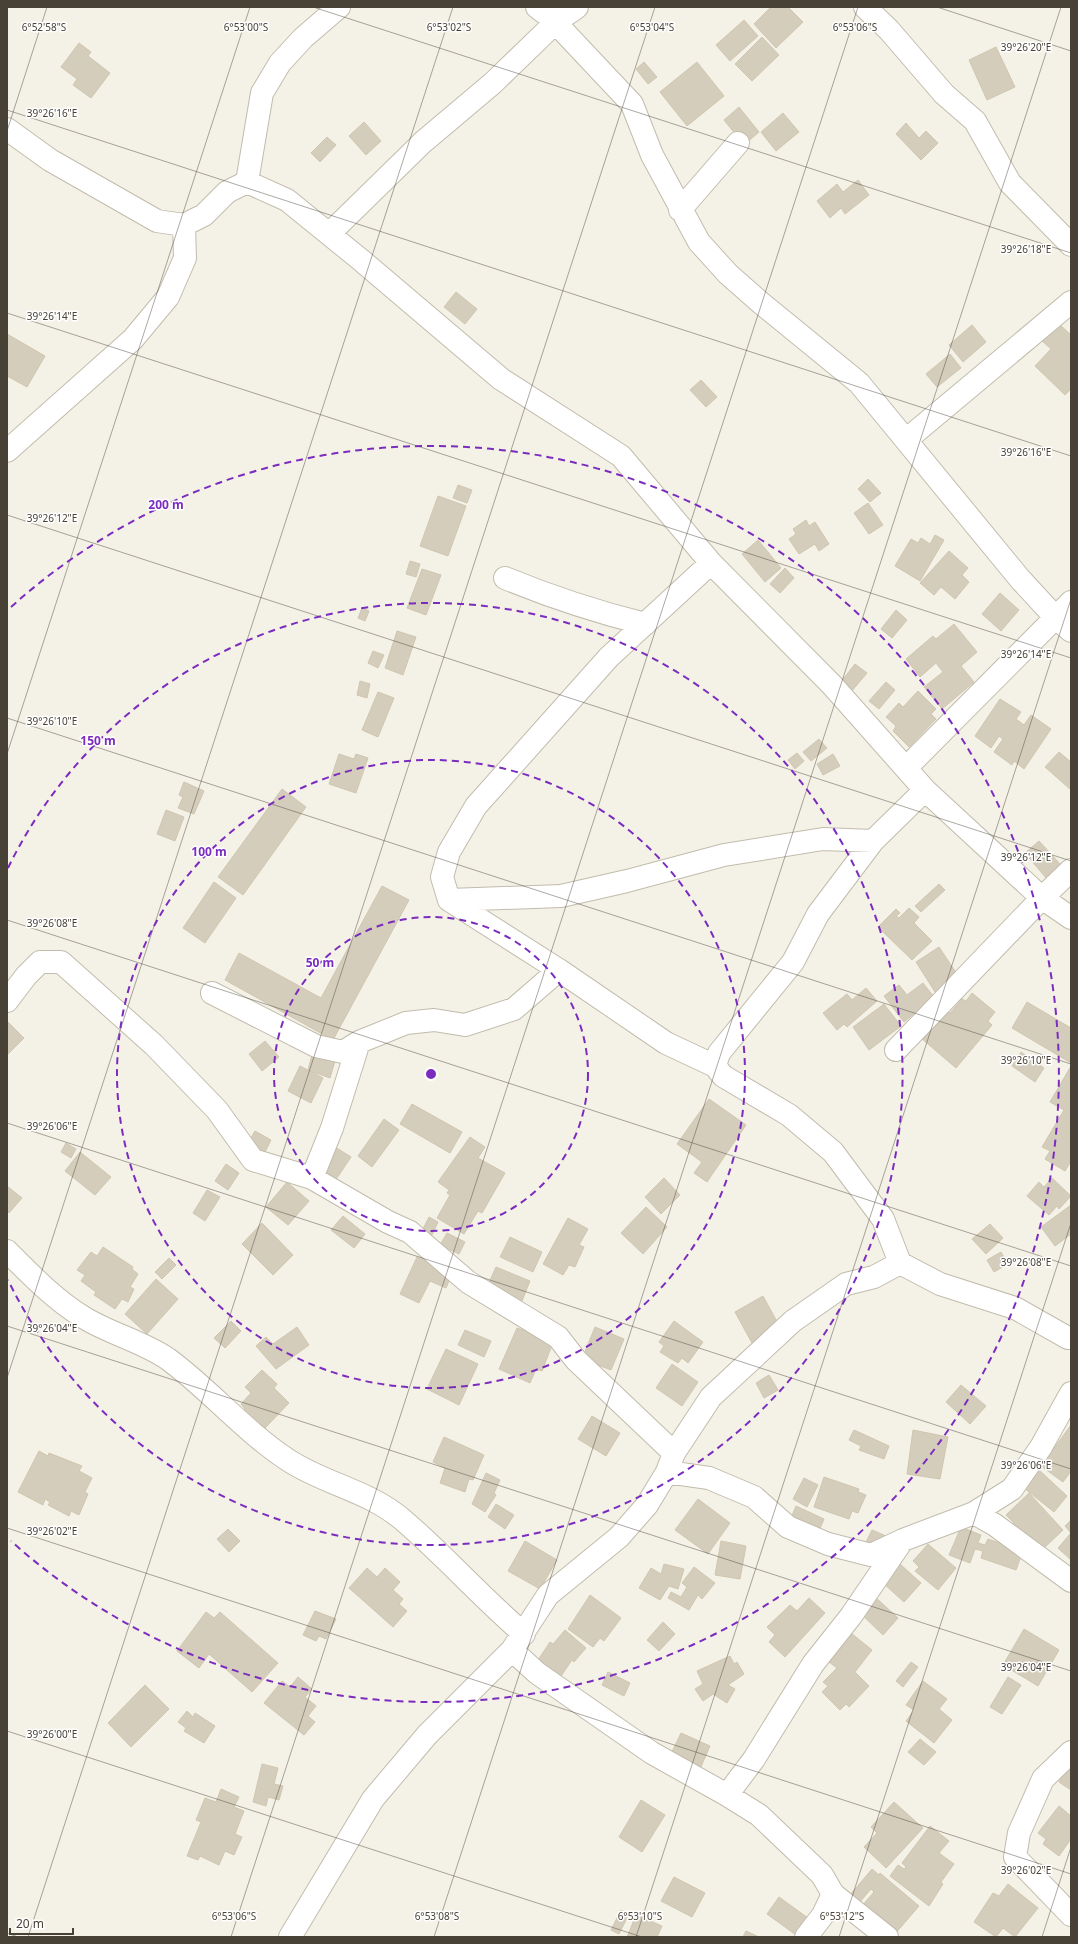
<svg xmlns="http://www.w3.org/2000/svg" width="1078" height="1944" viewBox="0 0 1078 1944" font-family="'Noto Sans',sans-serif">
	<rect width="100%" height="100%" fill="#f4f1e7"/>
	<!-- building -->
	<path fill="#d5cdbc" stroke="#d0c6af" d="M771,7H788L803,22L776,48L754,24Z
		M744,20L758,36L730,61L716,45Z
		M762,37L779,55L752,81L735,64Z
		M79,43L91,52L88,56L110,73L91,98L73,85L77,79L61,67Z
		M996,47L1015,87L987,100L969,60Z
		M644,62L657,77L648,84L636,69Z
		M697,62L724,96L687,126L660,92Z
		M739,107L759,132L744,145L724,120Z
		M783,113L799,132L776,151L761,132Z
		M364,122L381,141L366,155L349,136Z
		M906,123L919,138L926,131L938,143L921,160L896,134Z
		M327,137L336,145L320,162L311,153Z
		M858,180L869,195L845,214L841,208L830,218L817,201L837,184L843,192Z
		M456,292L477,309L465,324L444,307Z
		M1057,322L1071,335V389L1065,395L1035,366L1051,349L1041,340Z
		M972,325L986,342L963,362L949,345Z
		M7,334L45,356L27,387L7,376Z
		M950,354L961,368L937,387L926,374Z
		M701,380L717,397L706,407L690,390Z
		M868,479L881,493L870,502L858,489Z
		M458,485L472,490L467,503L453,498Z
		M438,496L466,506L448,556L420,546Z
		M868,503L883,525L869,534L854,513Z
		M806,520L809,526L815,522L829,544L819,551L815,544L799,554L789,539L796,534L793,529Z
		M935,535L944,540L920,581L895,566L911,539L918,543L921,538L930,544Z
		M758,540L781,568L765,582L742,554Z
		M949,551L968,568L962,575L969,582L955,599L941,587L934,595L920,583Z
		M410,561L420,564L416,577L406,574Z
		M785,568L794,578L780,593L770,584Z
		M422,569L441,575L426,615L407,608Z
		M1000,593L1019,610L1001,631L982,614Z
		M362,608L369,611L365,621L358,618Z
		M896,610L907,620L892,638L881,629Z
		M954,624L977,652L961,666L974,682L942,709L924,687L943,672L936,663L920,677L906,659L933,636L936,639Z
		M397,631L416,637L403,675L385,668Z
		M373,651L384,655L378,668L368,663Z
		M855,664L867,673L851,692L840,683Z
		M360,681L370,684L367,698L357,695Z
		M886,682L895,690L879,709L869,701Z
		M918,691L936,709L931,714L936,719L909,747L893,731L896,726L886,717L899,703L903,707Z
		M378,692L394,698L378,737L362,730Z
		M1000,699L1021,712L1016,719L1024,725L1031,715L1051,729L1024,769L1014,761L1012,765L994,752L1003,739L999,736L991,748L975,736Z
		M819,739L827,748L811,761L803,752Z
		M1059,752L1071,762V790L1045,767Z
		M797,753L804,761L795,769L788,760Z
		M339,754L354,759L356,754L368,758L356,793L329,784Z
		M833,754L840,766L823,775L817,764Z
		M184,782L204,791L194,814L178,808L183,797L179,795Z
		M282,789L306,807L243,895L218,877Z
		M166,810L184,817L175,841L157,834Z
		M1039,841L1061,865L1046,878L1025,853Z
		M214,882L236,898L205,943L183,928Z
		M939,884L945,890L921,912L915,906Z
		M382,886L409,900L333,1040L225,980L239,953L321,998Z
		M909,908L919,917L914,923L932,941L912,960L878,927L896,909L900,913L896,916L899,918Z
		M939,947L959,977L935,992L916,962Z
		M923,983L934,997L904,1022L884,996L899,985L907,995Z
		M866,988L877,1001L847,1027L844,1024L837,1030L823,1013L847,994L852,1000Z
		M972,993L995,1012L988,1021L992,1025L956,1068L921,1038L946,1009L950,1013L962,999L966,1001Z
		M1027,1002L1071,1028V1063L1012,1028Z
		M884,1004L901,1026L869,1050L853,1027Z
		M7,1021L24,1038L7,1055Z
		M265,1041L279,1057L262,1071L249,1054Z
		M1021,1052L1044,1068L1035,1082L1012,1066Z
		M312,1055L335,1061L330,1078L308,1070Z
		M300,1066L323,1078L311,1103L288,1091Z
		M1071,1066V1161L1065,1171L1045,1159L1050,1151L1042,1147L1064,1110L1050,1102Z
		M709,1099L746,1125L707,1182L694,1173L702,1162L677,1144Z
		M412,1104L462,1132L450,1153L400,1124Z
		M384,1119L399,1130L372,1167L358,1156Z
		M255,1131L271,1140L263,1156L246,1146Z
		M470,1137L485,1147L478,1158L505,1173L482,1213L478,1211L464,1234L437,1218L450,1195L447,1193L449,1190L438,1182Z
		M66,1143L76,1149L71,1158L61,1152Z
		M332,1145L351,1157L335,1181L317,1169Z
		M80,1152L111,1177L95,1195L65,1171Z
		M226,1164L239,1173L228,1190L215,1181Z
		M664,1178L680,1195L661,1214L645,1197Z
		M1052,1178L1071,1196L1059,1209L1057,1206L1049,1215L1027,1196L1039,1182L1044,1187Z
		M287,1182L309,1201L288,1225L266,1207Z
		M7,1186L22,1198L9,1213L7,1211Z
		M207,1190L220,1197L205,1221L193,1213Z
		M1071,1205V1234L1055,1246L1041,1227Z
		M646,1207L667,1227L643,1254L621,1233Z
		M343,1216L365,1234L354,1248L331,1230Z
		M429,1217L438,1222L432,1235L422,1231Z
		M568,1218L588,1229L579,1245L584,1247L575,1267L569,1265L563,1275L543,1264Z
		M262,1223L293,1255L273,1275L242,1244Z
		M990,1224L1003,1238L986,1254L972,1239Z
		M447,1233L465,1242L459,1254L440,1245Z
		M510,1237L542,1252L533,1272L500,1257Z
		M103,1247L133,1267L132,1269L138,1274L130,1287L134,1289L128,1302L122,1299L115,1309L94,1295L96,1292L81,1281L85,1275L77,1270L91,1252L97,1256Z
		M1001,1252L1008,1264L994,1272L987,1260Z
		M417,1257L452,1274L446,1288L430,1281L419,1303L400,1294Z
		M169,1258L176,1265L162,1279L155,1272Z
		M496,1267L530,1281L522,1301L487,1287Z
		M156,1279L178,1299L147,1334L125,1314Z
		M763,1296L780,1327L752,1343L735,1312Z
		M231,1321L241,1331L225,1348L214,1338Z
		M674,1321L703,1342L688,1363L682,1358L678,1363L660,1352L664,1346L659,1342Z
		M297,1327L309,1345L276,1369L256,1346L266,1337L273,1344Z
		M595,1327L624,1339L611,1370L582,1359Z
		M517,1328L554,1340L542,1371L536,1369L530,1383L499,1369Z
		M465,1330L491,1341L484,1357L458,1345Z
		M446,1349L478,1364L459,1405L427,1389Z
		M672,1364L698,1382L682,1406L656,1388Z
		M262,1370L277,1384L274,1388L289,1403L265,1428L263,1425L259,1428L242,1412L245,1409L241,1404L251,1393L245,1387Z
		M769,1375L778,1390L764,1398L756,1383Z
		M961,1385L986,1406L970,1424L946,1402Z
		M592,1416L620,1433L606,1456L578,1439Z
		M1071,1425V1471L1063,1482L1041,1466Z
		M854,1430L889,1446L884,1459L859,1450L861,1446L849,1440Z
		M913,1430L948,1437L940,1479L907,1474Z
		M444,1437L484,1455L473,1480L469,1479L465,1492L440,1483L445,1468L433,1462Z
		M39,1451L48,1456L49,1453L82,1466L79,1471L92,1478L85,1492L88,1494L79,1515L71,1511L69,1516L48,1505L50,1502L45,1499L43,1505L18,1492Z
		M1038,1469L1067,1496L1054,1512L1024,1488Z
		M486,1473L500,1480L494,1493L496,1495L485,1512L472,1504Z
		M824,1477L859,1489L858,1492L866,1495L858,1513L852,1511L849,1519L814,1507Z
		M804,1478L818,1485L807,1507L793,1499Z
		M1029,1493L1063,1530L1042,1550L1025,1532L1018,1538L1009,1529L1014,1523L1006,1515Z
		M698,1499L730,1523L708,1554L675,1530Z
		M496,1504L514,1515L505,1529L488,1517Z
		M796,1506L824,1519L819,1531L791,1518Z
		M1071,1520V1533L1065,1526Z
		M961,1527L981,1535L978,1543L985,1545L988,1539L1023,1551L1016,1570L981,1558L983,1551L975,1549L970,1563L949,1555Z
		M228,1529L240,1541L229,1552L217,1539Z
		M872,1530L886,1536L880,1548L866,1542Z
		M1071,1533V1560L1058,1548Z
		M525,1541L557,1560L540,1589L508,1571Z
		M721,1541L746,1546L740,1579L715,1575Z
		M928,1544L956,1568L938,1590L915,1571L919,1567L913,1561Z
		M664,1564L684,1569L678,1589L669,1586L660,1600L639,1588L651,1568L661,1574Z
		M900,1564L921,1583L904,1602L883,1583Z
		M694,1567L715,1583L702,1599L698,1595L689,1610L668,1598L671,1592L681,1597L687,1587L682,1583Z
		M367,1568L377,1577L385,1568L400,1582L393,1590L403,1599L399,1604L407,1611L393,1627L349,1588Z
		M590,1595L621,1618L604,1641L600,1638L593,1647L568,1629Z
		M874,1596L898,1618L883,1635L859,1612Z
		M809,1598L825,1613L785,1657L769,1642L775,1635L767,1627L790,1605L797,1611Z
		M315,1611L336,1619L326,1639L319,1636L316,1641L303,1635Z
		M206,1612L214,1618L220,1612L278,1663L252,1692L209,1654L199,1668L177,1651Z
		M663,1622L675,1634L659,1651L647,1640Z
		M1024,1629L1059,1650L1038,1686L1003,1665Z
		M565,1630L586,1648L574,1662L572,1660L559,1679L536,1663L550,1642L553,1644Z
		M851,1633L872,1650L855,1672L869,1686L849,1707L846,1704L840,1710L822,1692L828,1686L823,1682L837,1668L829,1662Z
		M730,1656L734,1664L737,1662L744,1674L728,1685L735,1689L727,1703L713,1694L703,1701L695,1689L703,1684L697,1671Z
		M911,1662L918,1667L903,1687L896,1681Z
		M608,1672L630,1683L624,1696L602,1685Z
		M298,1677L312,1689L305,1697L316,1706L308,1716L315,1722L304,1735L264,1703L282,1681L290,1687Z
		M1008,1677L1021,1685L1002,1714L990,1707Z
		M923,1681L947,1699L939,1709L952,1720L934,1743L906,1721L914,1710L906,1705Z
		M145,1685L169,1709L131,1747L108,1723Z
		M187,1711L193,1717L195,1713L215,1726L204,1743L184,1731L186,1728L178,1722Z
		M681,1733L710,1746L700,1769L670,1756Z
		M920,1739L936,1752L924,1765L908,1752Z
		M1071,1763V1790L1059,1782Z
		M262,1764L278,1768L274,1784L283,1786L279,1800L268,1797L266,1806L253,1802Z
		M221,1789L239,1797L234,1807L244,1811L235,1834L242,1837L234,1855L225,1851L219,1865L200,1856L198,1860L187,1856L201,1822L196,1820L205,1798L216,1802Z
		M641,1800L665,1815L642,1852L619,1837Z
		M894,1802L923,1828L886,1868L864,1847L877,1833L871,1827Z
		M1059,1806L1071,1816V1839L1059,1856L1043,1844L1046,1839L1038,1833Z
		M930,1826L949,1841L939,1853L954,1864L941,1882L943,1884L929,1906L890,1876L898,1865L904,1869L906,1867L902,1863Z
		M872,1869L879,1875L880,1873L919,1906L894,1935L861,1907L874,1892L871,1889L859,1903L850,1895Z
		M674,1877L705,1893L692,1917L661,1901Z
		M1008,1884L1038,1908L1015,1937L1003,1928L996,1937L974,1922L993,1893L999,1896Z
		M779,1897L808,1918L796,1935L767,1914Z
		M621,1910L629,1914L619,1934L611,1930Z
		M636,1915L662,1926L657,1937H627Z
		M746,1931L759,1937H743Z"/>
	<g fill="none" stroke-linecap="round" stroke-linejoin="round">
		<!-- minor casing -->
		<g stroke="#c2bcac" stroke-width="24">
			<path id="minor" d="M537,7C554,21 559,21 577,7
				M865,7L889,30L944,94L975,121L1010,183L1071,245
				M551,18L632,104L652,155L699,242L728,274L761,303L859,383L1020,579L1055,617L1071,631
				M7,129L50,160L157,221L184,225L204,215L227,192L247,182L287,200L361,260L501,379L621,456L711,563L832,685L925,790L1042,898L1071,918
				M247,182L262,93L280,63L303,38L339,7
				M680,210L738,143
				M329,234L423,142L493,83L555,23
				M906,440L1071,302
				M7,451L133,339L168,297L185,258L184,225
				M711,563L609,657L476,806L449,852L442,877L449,900L559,970L666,1043L715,1066
				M505,578C551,597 597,612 645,624
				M906,768L1071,602
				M449,900L561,896L627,881L724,855L823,839L873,841
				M212,993L316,1046L343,1052L359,1042L406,1023L434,1020L465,1025L514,1009L559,970
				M7,1001L26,976L40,962H61L154,1045L217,1110L253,1160L312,1178L388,1222L410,1232L468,1282L558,1337L576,1360L674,1453
				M896,1050L1042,898L1071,870
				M312,1178L332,1128L359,1042
				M7,1251C31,1275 54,1299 83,1317C110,1334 142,1341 168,1359C210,1390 244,1431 288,1460C324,1484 368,1490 403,1520C445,1556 482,1598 524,1634
				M900,1263L883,1219L833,1152L789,1115L723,1076L715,1066L719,1053L793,962L818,914L873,841L925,790
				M667,1472L709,1478L754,1497L788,1527L828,1544L871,1555L903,1540L974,1513L1012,1489L1041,1447L1071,1393
				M974,1513L995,1525L1071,1581
				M512,1650L537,1673L652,1753L727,1795L759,1815L822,1875L833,1894L823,1915L806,1937
				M1071,1752L1043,1779L1019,1833L1015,1857L1071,1915
				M727,1795L754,1759L813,1664L851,1616L902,1541
				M833,1894L887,1937
				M290,1937L373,1799L427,1735L512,1650L548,1595L619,1537L647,1505L667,1472L674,1453L711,1397L793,1321L846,1284L874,1277L900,1263L940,1284L1015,1308L1068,1338H1071"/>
		</g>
		<!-- minor -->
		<use href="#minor" stroke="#fff" stroke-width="22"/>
	</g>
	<!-- ticks -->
	<path fill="none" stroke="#474136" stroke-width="1" stroke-opacity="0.45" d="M313,7L1071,253M937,7L1071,51M7,110L1071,456M7,131L47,7M7,313L1071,658M7,515L1071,861M7,718L1071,1064M7,754L250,7M7,920L1071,1266M7,1123L1071,1469M7,1326L1071,1671M7,1378L453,7M7,1528L1071,1874M7,1731L642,1937M7,1933L18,1937M28,1937L655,7M231,1937L858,7M434,1937L1061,7M636,1937L1071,599M839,1937L1071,1223M1042,1937L1071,1847"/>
	<!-- distance rings -->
	<g fill="none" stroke="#7b2cbf" stroke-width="2" stroke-dasharray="7 5">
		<circle cx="431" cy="1074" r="157"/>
		<circle cx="431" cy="1074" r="314"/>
		<path d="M8 868A471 471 0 1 1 8 1280"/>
		<path d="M11 607A628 628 0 1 1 11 1541"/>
	</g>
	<g font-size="10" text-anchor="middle" fill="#474136" stroke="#fff" stroke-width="3" stroke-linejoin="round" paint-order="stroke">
		<text x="44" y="31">6°52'58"S</text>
		<text x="246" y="31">6°53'00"S</text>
		<text x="449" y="31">6°53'02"S</text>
		<text x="652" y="31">6°53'04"S</text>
		<text x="855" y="31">6°53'06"S</text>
		<text x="1026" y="51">39°26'20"E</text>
		<text x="52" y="117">39°26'16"E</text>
		<text x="1026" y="253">39°26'18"E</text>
		<text x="52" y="320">39°26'14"E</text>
		<text x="1026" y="456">39°26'16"E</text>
		<text x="52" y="522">39°26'12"E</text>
		<text x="1026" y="658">39°26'14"E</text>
		<text x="52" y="725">39°26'10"E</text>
		<text x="1026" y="861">39°26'12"E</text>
		<text x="52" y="927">39°26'08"E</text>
		<text x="1026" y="1064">39°26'10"E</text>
		<text x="52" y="1130">39°26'06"E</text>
		<text x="1026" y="1266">39°26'08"E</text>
		<text x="52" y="1332">39°26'04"E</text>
		<text x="1026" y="1469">39°26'06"E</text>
		<text x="52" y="1535">39°26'02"E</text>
		<text x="1026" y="1671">39°26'04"E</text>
		<text x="52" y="1738">39°26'00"E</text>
		<text x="1026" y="1874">39°26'02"E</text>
		<text x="234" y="1920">6°53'06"S</text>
		<text x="437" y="1920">6°53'08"S</text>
		<text x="640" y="1920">6°53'10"S</text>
		<text x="842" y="1920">6°53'12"S</text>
	</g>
	<circle cx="431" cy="1074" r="6" fill="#7b2cbf" stroke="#fff" stroke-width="2"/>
	<g font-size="12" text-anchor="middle" font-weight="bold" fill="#7b2cbf" stroke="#fff" stroke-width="3" stroke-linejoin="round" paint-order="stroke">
		<text x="166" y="509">200 m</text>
		<text x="98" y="745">150 m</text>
		<text x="209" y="856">100 m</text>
		<text x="320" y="967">50 m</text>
	</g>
	<!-- border -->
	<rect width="1078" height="1944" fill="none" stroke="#474136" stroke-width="16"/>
	<!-- scale -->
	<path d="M10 1928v6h63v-6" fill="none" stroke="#474136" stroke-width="2"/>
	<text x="16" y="1928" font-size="12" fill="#474136" stroke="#ffffff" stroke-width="3" paint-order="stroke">20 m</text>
</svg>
